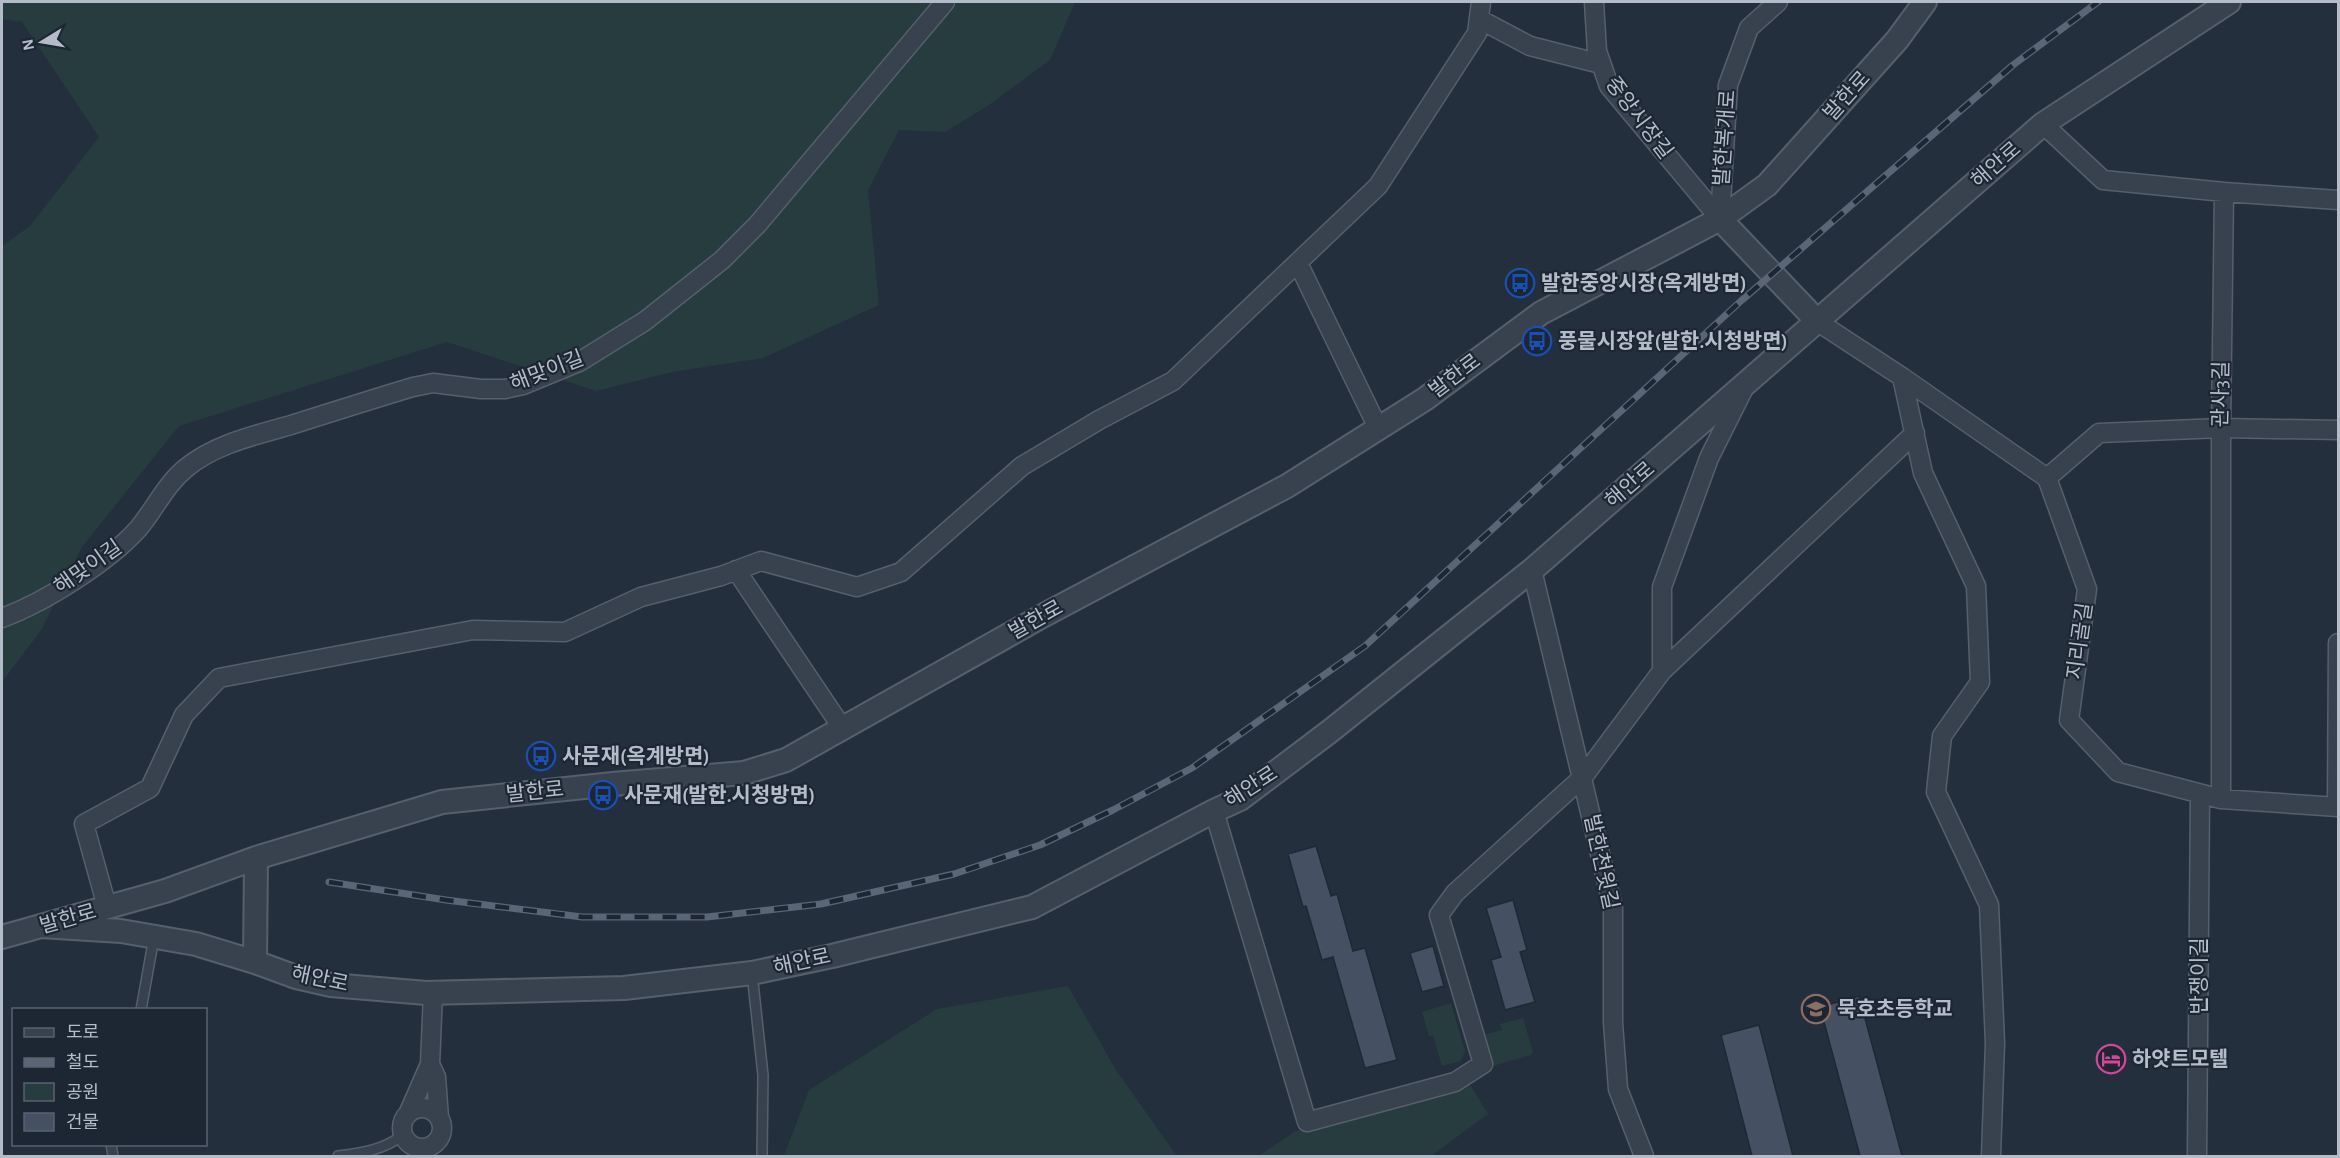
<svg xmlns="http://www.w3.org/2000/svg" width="2340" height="1158" viewBox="0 0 2340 1158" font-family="'Alegreya Sans','Noto Sans KR',sans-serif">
	<rect width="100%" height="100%" fill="#242f3e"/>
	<!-- green -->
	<path fill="#263c3f" d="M2,2H1075L1050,60L989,105L945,132L899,130L868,190L879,305L763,358L672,372L596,391L447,342L179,426L82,547L42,629L2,682V246L30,226L99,137L22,22L2,19Z
		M1068,986L1116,1070L1177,1156H784L809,1090L937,1009Z
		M1451,1003L1465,1051L1461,1061L1442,1066L1433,1036H1429L1422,1012Z
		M1523,1018L1533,1052L1531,1055L1493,1066L1486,1061L1479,1036L1502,1030L1500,1024Z
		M1462,1071L1488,1114L1431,1156H1259L1294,1132Z"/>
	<!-- building -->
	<path fill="#455162" stroke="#1f2835" stroke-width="1.5" d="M1316,846L1331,896L1337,894L1353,951L1365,948L1397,1060L1365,1068L1333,957L1322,960L1306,906L1303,907L1288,854Z
		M1513,900L1527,950L1520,952L1535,1002L1505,1010L1491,960L1501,957L1486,908Z
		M1433,946L1444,986L1422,992L1410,953Z
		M1859,996L1902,1156H1860L1820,1007Z
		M1759,1025L1793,1156H1752L1721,1035Z"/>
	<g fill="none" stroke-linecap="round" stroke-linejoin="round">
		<!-- service casing -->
		<g stroke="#565f6c" stroke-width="12">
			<path id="service" d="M752,973L763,1075L762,1156
				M141,1010L154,937
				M111,1144L113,1156
				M338,1156C363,1153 383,1150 403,1135"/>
		</g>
		<!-- minor casing -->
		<g stroke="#565f6c" stroke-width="21">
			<path id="minor" d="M1594,2L1597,51L1609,86L1720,219
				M1479,19L1530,46L1601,64
				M2043,124L2103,180L2224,192L2221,428V799
				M2224,192L2338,200
				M1720,219L1728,85L1749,28L1778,2
				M1298,263L1378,428
				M1818,322L1902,377L2047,478L2087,589L2069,720L2118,772L2221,799L2338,807
				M1902,377L1923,473L1976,586L1980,682L1942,736L1936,792L1989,905L1995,1043L1991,1156
				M2047,478L2099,433L2221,428L2338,430
				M736,570L843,729
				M1532,570L1613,908V1023L1618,1089L1644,1156
				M2,618C45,602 107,563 138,529C155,509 165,485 186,468C215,444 256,435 291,425C332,412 373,399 413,387L433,383L481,389H505L523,385L579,362L645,321L722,260L757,225L945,2
				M1662,671L1915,433
				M2337,806L2338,643
				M1214,811L1307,1122L1455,1082L1483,1064L1439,915L1455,893L1583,777L1662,671V587L1709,458L1744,388
				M107,907L84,824L150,788L184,715L219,678L473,630L565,632L641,597L721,576L761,561L857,587L901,572L1022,466L1099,420L1173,381L1378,186L1477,33L1481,2
				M430,1064L436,1077L439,1118
				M402 1128a20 20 0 1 1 40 0a20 20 0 1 1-40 0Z
				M408,1114L430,1064L433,993
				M2197,1156L2200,795"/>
		</g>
		<!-- tertiary casing -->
		<g stroke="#565f6c" stroke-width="26">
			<path id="tertiary" d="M1720,219L1818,322
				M41,926L121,931L196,944L255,962L296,977L331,985L426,993L624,988L752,973L832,956L1032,907L1214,811L1240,799L1329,732L1532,570L2043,124L2229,2
				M2,937L165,891L256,858L442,802L613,784L744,773L786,760L1046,614L1287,486L1425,399L1541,313L1720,219L1767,185L1897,40L1925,2
				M255,962L256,858"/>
		</g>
		<!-- service -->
		<use href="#service" stroke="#38414e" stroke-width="9"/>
		<!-- minor -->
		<use href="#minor" stroke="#38414e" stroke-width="18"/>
		<!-- tertiary -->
		<use href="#tertiary" stroke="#38414e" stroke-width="22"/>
		<!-- rail casing -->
		<g stroke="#5a6575" stroke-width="7">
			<path id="rail" d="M329,882L446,900L582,917H707L821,904L954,874L1040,845L1113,810L1192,768L1365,646L1742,300L2013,65L2098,2"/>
		</g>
		<!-- rail -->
		<use href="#rail" stroke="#1d2633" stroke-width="4.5" stroke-dasharray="14" stroke-linecap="butt"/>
	</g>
	<!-- icons -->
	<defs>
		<g id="bus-ring" transform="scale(1.5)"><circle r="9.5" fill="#1d2633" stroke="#1a4fb4" stroke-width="1.5"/><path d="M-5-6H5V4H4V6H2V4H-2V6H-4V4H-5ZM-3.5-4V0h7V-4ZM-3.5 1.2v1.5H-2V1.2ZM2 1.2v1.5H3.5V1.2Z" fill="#1a4fb4"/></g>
		<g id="school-ring" transform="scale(1.5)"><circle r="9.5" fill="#1d2633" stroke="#8d6e63" stroke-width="1.5"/><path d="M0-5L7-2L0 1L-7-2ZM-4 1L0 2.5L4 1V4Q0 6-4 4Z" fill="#8d6e63"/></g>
		<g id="hotel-ring" transform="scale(1.5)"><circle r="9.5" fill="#1d2633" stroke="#d1479c" stroke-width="1.5"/><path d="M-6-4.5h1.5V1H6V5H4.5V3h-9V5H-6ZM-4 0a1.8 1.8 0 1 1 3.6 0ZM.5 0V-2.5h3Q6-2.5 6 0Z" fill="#d1479c"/></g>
	</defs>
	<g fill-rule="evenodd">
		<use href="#bus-ring" x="1520" y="283"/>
		<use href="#bus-ring" x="1537" y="341"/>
		<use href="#bus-ring" x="541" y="756"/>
		<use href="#bus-ring" x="603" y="795"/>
		<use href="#school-ring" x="1816" y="1009"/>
		<use href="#hotel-ring" x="2111" y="1059"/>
	</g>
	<g text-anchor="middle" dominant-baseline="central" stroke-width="4.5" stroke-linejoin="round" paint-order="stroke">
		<!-- street labels -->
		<g font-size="21" fill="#b4bcc9" stroke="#1d2633">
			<text transform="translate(1847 96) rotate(-48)">발한로</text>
			<text transform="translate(1639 118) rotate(53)">중앙시장길</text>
			<text transform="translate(1725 138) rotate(-86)">발한복개로</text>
			<text transform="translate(1996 165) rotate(-41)">해안로</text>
			<text transform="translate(547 371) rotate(-21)">해맞이길</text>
			<text transform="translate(1455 376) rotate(-37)">발한로</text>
			<text transform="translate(2221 394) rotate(-89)">관사3길</text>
			<text transform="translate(1630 485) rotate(-41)">해안로</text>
			<text transform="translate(88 567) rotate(-35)">해맞이길</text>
			<text transform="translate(1036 620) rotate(-29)">발한로</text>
			<text transform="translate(2080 641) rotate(-82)">지리골길</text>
			<text transform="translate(1251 787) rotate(-33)">해안로</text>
			<text transform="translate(535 792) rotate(-6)">발한로</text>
			<text transform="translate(1601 862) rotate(78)">발한천윗길</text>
			<text transform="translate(68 919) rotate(-16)">발한로</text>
			<text transform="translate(802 962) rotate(-12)">해안로</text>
			<text transform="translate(2199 976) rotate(-90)">반쟁이길</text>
			<text transform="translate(320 979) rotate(12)">해안로</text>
		</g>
		<!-- poi labels -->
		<g font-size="21" font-weight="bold" fill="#b4bcc9" stroke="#1d2633" text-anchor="start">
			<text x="1541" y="283">발한중앙시장(옥계방면)</text>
			<text x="1558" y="341">풍물시장앞(발한.시청방면)</text>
			<text x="562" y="756">사문재(옥계방면)</text>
			<text x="624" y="795">사문재(발한.시청방면)</text>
			<text x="1837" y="1009">묵호초등학교</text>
			<text x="2132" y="1059">하얏트모텔</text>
		</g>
	</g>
	<!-- border -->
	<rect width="2340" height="1158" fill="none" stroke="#b4bcc9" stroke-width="6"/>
	<!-- legend -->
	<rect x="12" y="1008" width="195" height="138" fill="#1d2633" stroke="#59626f" stroke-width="1.5"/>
	<rect x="24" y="1028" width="30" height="9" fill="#38414e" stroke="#59626f" stroke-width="1.5"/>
	<text x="66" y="1038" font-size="18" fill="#b4bcc9">도로</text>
	<rect x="24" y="1058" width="30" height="9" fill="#5a6575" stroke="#59626f" stroke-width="1.5"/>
	<text x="66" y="1068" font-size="18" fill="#b4bcc9">철도</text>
	<rect x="24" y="1083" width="30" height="18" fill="#263c3f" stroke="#59626f" stroke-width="1.5"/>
	<text x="66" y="1098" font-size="18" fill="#b4bcc9">공원</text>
	<rect x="24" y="1113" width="30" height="18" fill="#455162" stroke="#59626f" stroke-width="1.5"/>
	<text x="66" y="1128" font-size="18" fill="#b4bcc9">건물</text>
	<!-- north arrow -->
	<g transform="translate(42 42) rotate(259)" stroke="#1d2633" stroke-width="4.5" paint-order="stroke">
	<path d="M0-4.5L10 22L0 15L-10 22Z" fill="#b4bcc9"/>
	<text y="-9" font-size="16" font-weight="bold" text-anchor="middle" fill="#b4bcc9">N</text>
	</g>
</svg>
